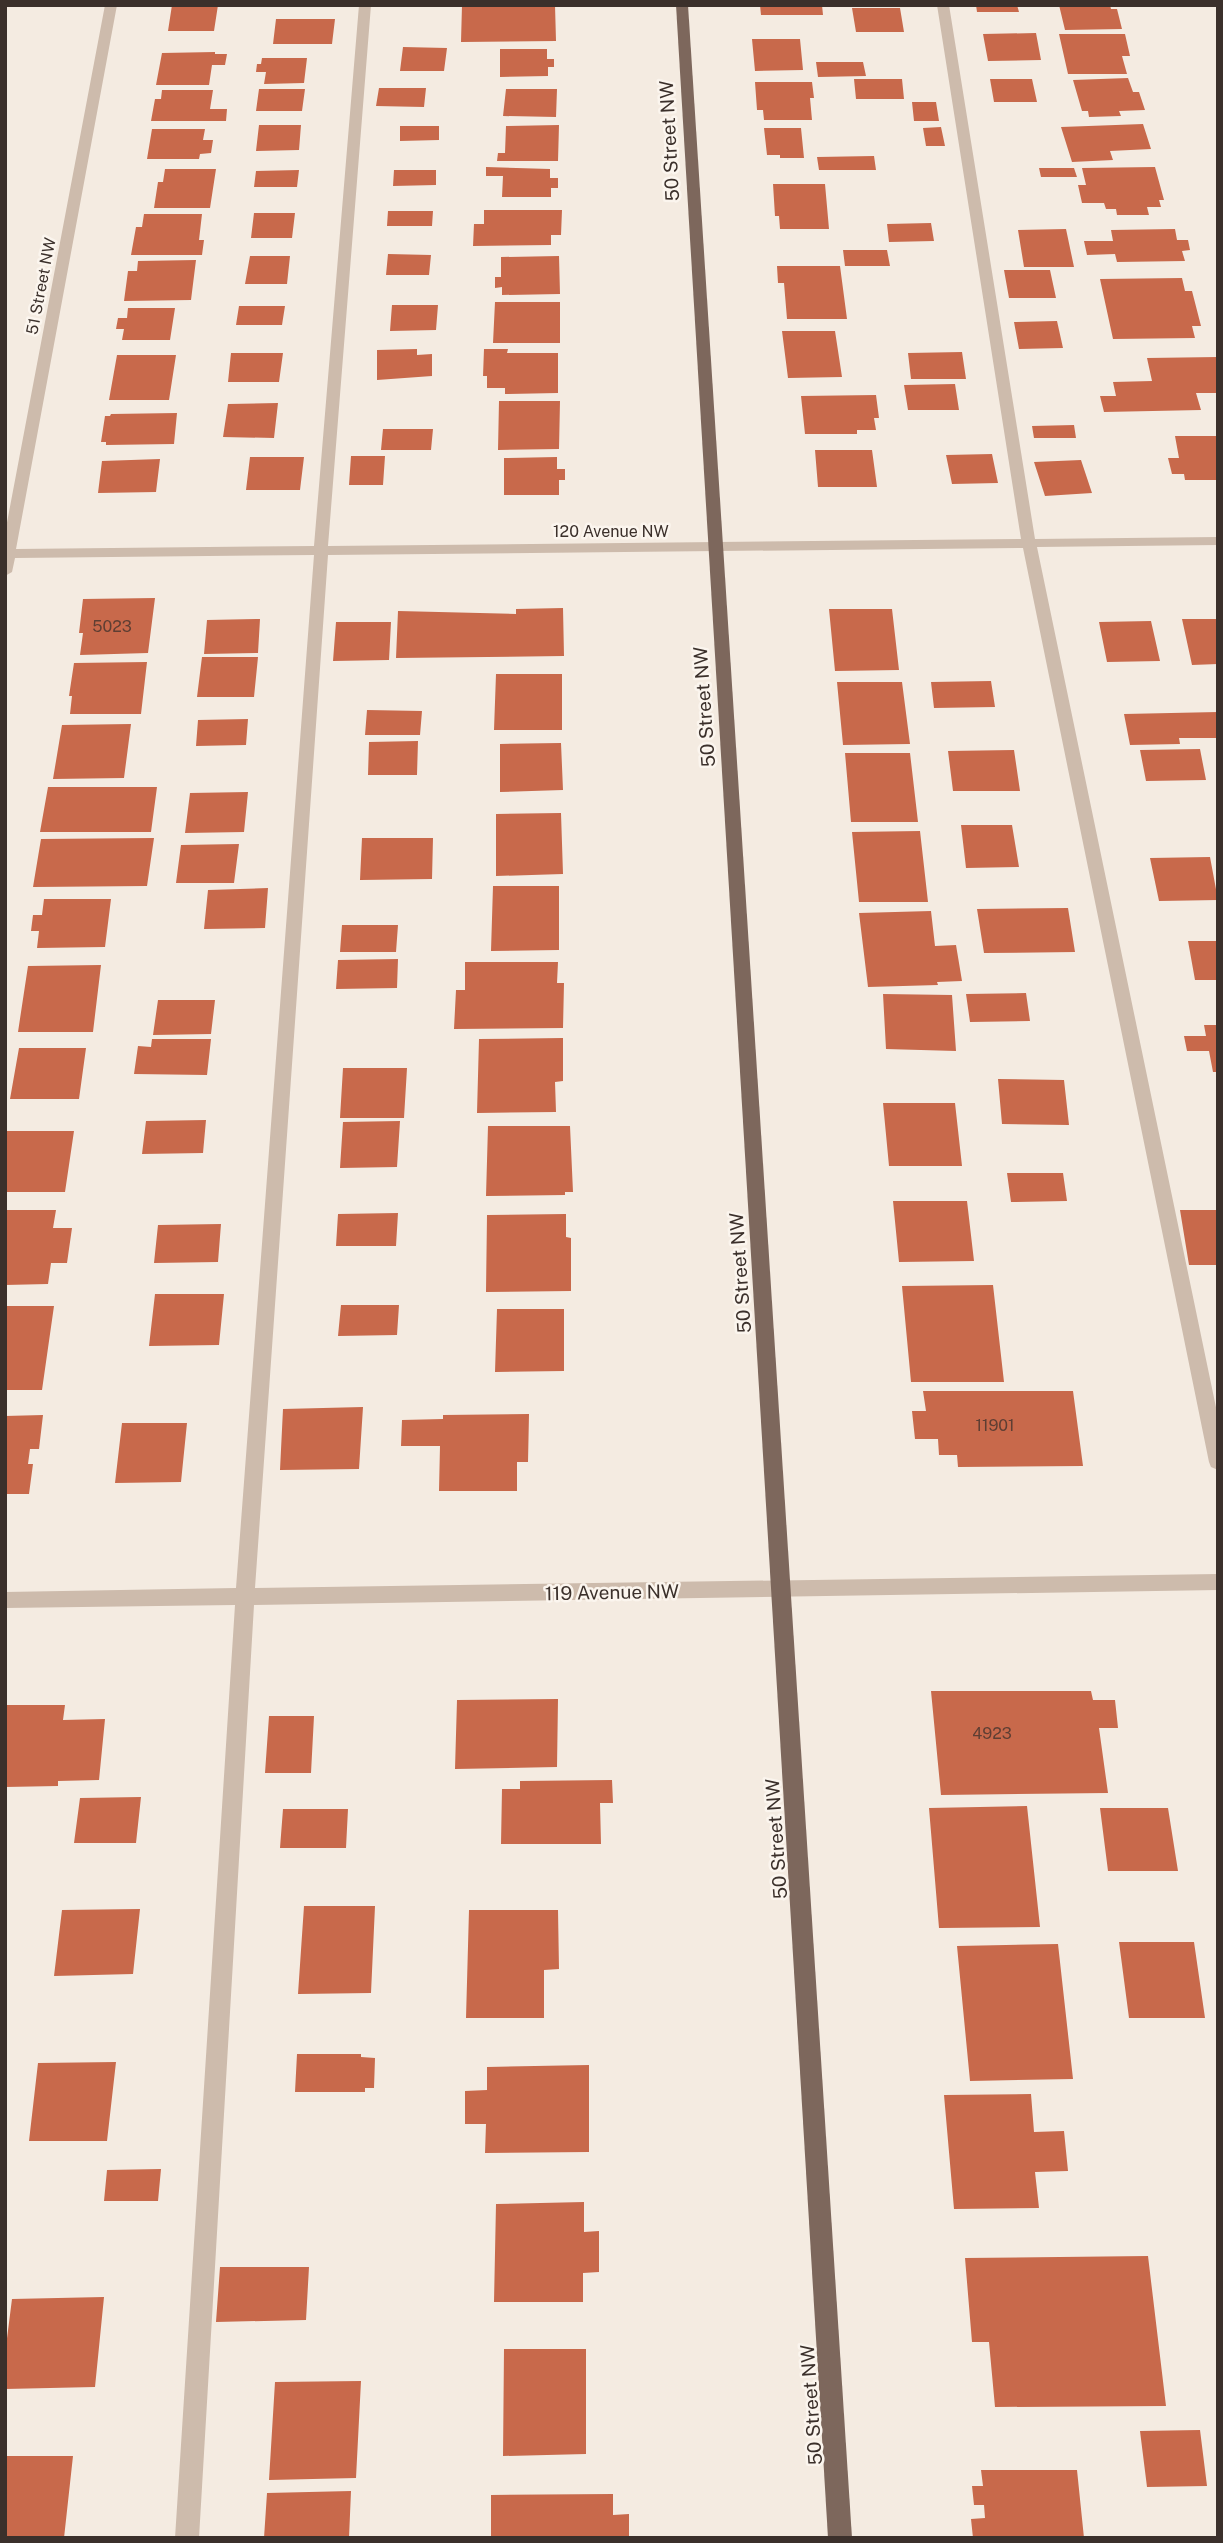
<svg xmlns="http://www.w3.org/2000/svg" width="1223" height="2543" viewBox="0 0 1223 2543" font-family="'Public Sans',sans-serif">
	<rect width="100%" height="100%" fill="#f4ebe1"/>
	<!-- building -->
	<path fill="#c8694b" d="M172,5H218L214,31H168Z
		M462,5H555L556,41L461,42Z
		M760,5H822L823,15H761Z
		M976,5H1017L1019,12H977Z
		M1059,5H1110L1111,9H1117L1122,29L1065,30Z
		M852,8H900L904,32H856Z
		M276,19H335L332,44H273Z
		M1036,33L1041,60L988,61L983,34Z
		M1059,34H1125L1130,56H1122L1127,74H1068Z
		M752,39H800L803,70L755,71Z
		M403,47L447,48L444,71H400Z
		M500,49H547V59H554V67H548V76L500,77Z
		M215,52V54H227L225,65H212L209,85H156L162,53Z
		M262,58H307L304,83L264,84L266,72H256L257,64H261Z
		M816,62H863L866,76L818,77Z
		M1128,78L1133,92H1139L1145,110L1119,111L1121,116L1089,117L1088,111H1082L1073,80Z
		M854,79H902L904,99H856Z
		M990,79H1032L1037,102H994Z
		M755,82H812L814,98H810L812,120H764L763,110H757Z
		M379,88H426L424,107L376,106Z
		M259,89H305L302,111H256Z
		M506,89H557L556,117L503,116Z
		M162,90H213L210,109H227L226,121H151L155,99H161Z
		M912,102H936L939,121H914Z
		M1143,124L1151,149L1110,151L1113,160L1072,162L1061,127Z
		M259,125H301L299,150L256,151Z
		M559,125L558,161H497L498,153H505L506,126Z
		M400,126H439V140L400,141Z
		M941,127L945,146H926L923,128Z
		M764,128H801L804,158H780V155H767Z
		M152,129H205L203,140H213L211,153L200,154L199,159H147Z
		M874,156L876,170H819L817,157Z
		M486,167L550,169V178H558V188H551V197H502L503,176H486Z
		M1155,167L1164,200H1159L1161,207H1147L1149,215H1117L1116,209H1106L1104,203H1082L1078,185H1086L1082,168Z
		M1039,168H1074L1077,177H1041Z
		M165,169H216L210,208H154L158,182H163Z
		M299,170L297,187H254L256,171Z
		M394,170H436V185L393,186Z
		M773,184H825L829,229H780L779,216H775Z
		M484,210H562L561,235H551V245L473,246L474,224H484Z
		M388,211H433L432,226H387Z
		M254,213H295L292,238H251Z
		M144,214H202L199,240H204L202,255H131L136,227H142Z
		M931,223L934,241L889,242L887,224Z
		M1066,229L1074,267H1024L1018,230Z
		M1175,229L1177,240H1188L1190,250L1182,251L1185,261L1117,262L1115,254L1087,255L1084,241H1113L1111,230Z
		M843,250H887L890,266H845Z
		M388,254L431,255L429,275H386Z
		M250,256H290L287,284H245Z
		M559,256L560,294L502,295V287L495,288V277H501V257Z
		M196,260L191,300L124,301L128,271H137L138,261Z
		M777,266H840L847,319H787L784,283H778Z
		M1004,270H1050L1056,298H1009Z
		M1182,278L1185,291H1192L1201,326H1192L1195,338L1113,339L1100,279Z
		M495,302H560V343H493Z
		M392,305H438L436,330L390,331Z
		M239,306H285L282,325H236Z
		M128,308H175L170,340H122L124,329H116L118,318H127Z
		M1057,321L1063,348L1019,349L1014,322Z
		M782,331H835L842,377L788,378Z
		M417,349V355L432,354V376L377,380V350Z
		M484,349H508L507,353H558V393L505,394V388H487V376H483Z
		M962,352L966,379H911L908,353Z
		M231,353H283L279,382H228Z
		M117,355H176L169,400H109Z
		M1218,357V393H1196L1201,410L1104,412L1100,396H1116L1113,382L1152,381L1147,358Z
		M955,384L959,410H908L904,385Z
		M876,395L879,418H874L876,430H857V434H805L801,396Z
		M499,401H560L559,449L498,450Z
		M278,403L274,438L223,437L228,404Z
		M177,413L174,444L106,445V442H101L105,416H110L111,414Z
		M1074,425L1076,438H1034L1032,426Z
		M383,429H433L431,450H381Z
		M1175,436H1218V480H1185L1184,474H1172L1168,458H1179Z
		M815,450H872L877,487H818Z
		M992,454L998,483L952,484L946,455Z
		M351,456H385L383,485H349Z
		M250,457H304L300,490H246Z
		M557,457V469H565V480H559V495H504V458Z
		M160,459L156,492L98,493L102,461Z
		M1081,460L1092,493L1045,496L1034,462Z
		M155,598L148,653L80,655L83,633H79L83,599Z
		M563,608L564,656L396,658L398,611L516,614V609Z
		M829,609H892L899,670L835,671Z
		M260,619L258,653L204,654L207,620Z
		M1182,619H1218V664L1192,665Z
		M1151,621L1160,661L1107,662L1099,622Z
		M336,622H391L389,660L333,661Z
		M202,657H258L254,697H197Z
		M147,662L141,714H70L72,696H69L74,663Z
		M496,674H562V730H494Z
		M991,681L995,707L934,708L931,682Z
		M837,682H902L910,744L843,745Z
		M367,710L422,711L420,735H365Z
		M1218,712V738H1179L1180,744L1130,745L1124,714Z
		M248,719L246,745L196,746L198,720Z
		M131,724L124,778L53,779L62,725Z
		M418,741L417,775H368L369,742Z
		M561,743L563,790L500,792V744Z
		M1200,749L1206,780L1146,781L1140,750Z
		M1014,750L1020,791H953L948,751Z
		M845,753H910L918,822H851Z
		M48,787H157L151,832H40Z
		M248,792L244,832L185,833L190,793Z
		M561,813L563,874L496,876V814Z
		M961,825H1012L1019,867L966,868Z
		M920,831L928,902H859L852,832Z
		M154,838L147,886L33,887L41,839Z
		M362,838H433L432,879L360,880Z
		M239,844L234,883H176L181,845Z
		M1210,857L1218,900L1159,901L1150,858Z
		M493,886H559V950L491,951Z
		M268,888L265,928L204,929L208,890Z
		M44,899H111L105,947L37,948L39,931H31L33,915H42Z
		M1068,908L1075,952L984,953L977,909Z
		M931,911L935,946L956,945L962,981L937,982L938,985L868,987L859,913Z
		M342,925H398L396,952H340Z
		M1188,941H1218V980H1195Z
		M398,959L397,988L336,989L338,960Z
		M465,962H558L557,983H564L563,1028L454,1029L456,990H465Z
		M101,965L93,1032H18L28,966Z
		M1026,993L1030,1021L970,1022L966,994Z
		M883,994L952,995L956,1051L886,1049Z
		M158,1000H215L211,1034L153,1035Z
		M1204,1025H1218V1072H1213L1209,1051H1187L1184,1036H1206Z
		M563,1038V1081L555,1082L556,1112L477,1113L479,1039Z
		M152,1039H211L207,1075L134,1074L138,1046L151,1047Z
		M19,1048H86L79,1099H10Z
		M343,1068H407L404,1118H340Z
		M998,1079L1064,1080L1069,1125L1002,1124Z
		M883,1103H955L962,1166H889Z
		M206,1120L203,1153L142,1154L146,1121Z
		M400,1121L397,1167L340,1168L343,1122Z
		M488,1126H570L573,1192H565V1195L486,1196Z
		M5,1131H74L65,1192H5Z
		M1007,1173H1063L1067,1201L1011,1202Z
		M893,1201H967L974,1261L899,1262Z
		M5,1210H56L53,1228H72L67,1263H51L48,1284L5,1285Z
		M1180,1210H1218V1265H1189Z
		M398,1213L396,1246H336L338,1214Z
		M566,1214V1237L571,1238V1291L486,1292L487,1215Z
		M221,1224L218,1262L154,1263L158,1225Z
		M993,1285L1004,1382H911L902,1286Z
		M155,1294H224L219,1345L149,1346Z
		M341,1305H399L397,1335L338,1336Z
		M5,1306H54L42,1390H5Z
		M497,1309H564V1371L495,1372Z
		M923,1391H1073L1083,1466L958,1467L957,1455H939L938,1439H915L912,1411H926Z
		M363,1407L359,1469L280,1470L283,1409Z
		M529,1414L528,1462H517V1491H439L440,1446H401L402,1420L443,1419V1415Z
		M43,1415L39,1449H30L28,1464H33L29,1494H5V1416Z
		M122,1423H187L181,1482L115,1483Z
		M931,1691H1091L1093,1700H1115L1118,1728H1099L1108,1793L941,1795Z
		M558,1699L557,1767L455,1769L457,1700Z
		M5,1705H65L63,1720L105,1719L99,1780L58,1781V1786L5,1787Z
		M269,1716H314L311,1773H265Z
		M612,1780L613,1803H600L601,1844H501L502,1789H520V1781Z
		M141,1797L136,1843H74L80,1798Z
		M1027,1806L1040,1927L939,1928L929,1808Z
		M1100,1808H1168L1178,1871H1108Z
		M283,1809H348L346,1848H280Z
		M304,1906H375L371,1993L298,1994Z
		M140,1909L133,1974L54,1976L62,1910Z
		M469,1910H558L559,1969L544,1970V2018H466Z
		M1119,1942H1194L1205,2018H1129Z
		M1058,1944L1073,2079L970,2081L957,1946Z
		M297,2054H361V2057L375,2058L374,2088H365V2092H295Z
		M116,2062L107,2141H29L38,2063Z
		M589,2065V2152L485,2153L486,2124H465V2091L487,2090V2067Z
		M1031,2094L1034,2132L1064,2131L1068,2171L1035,2172L1039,2208L954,2209L944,2095Z
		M161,2169L158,2201H104L107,2170Z
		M584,2202V2232L599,2231V2272L583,2273V2302H494L496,2204Z
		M1148,2256L1166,2406L995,2407L989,2342H972L965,2258Z
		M220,2267H309L306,2320L216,2322Z
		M104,2297L95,2387L5,2389V2354L12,2299Z
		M504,2349H586V2454L503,2456Z
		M361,2381L356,2478L269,2480L275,2382Z
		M1200,2430L1207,2486L1147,2487L1140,2431Z
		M5,2456H73L64,2538H5Z
		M981,2470H1077L1084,2538H973L971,2519L985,2518L984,2505H974L972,2486H983Z
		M351,2491L349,2538H264L267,2493Z
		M613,2494V2515L629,2514V2538H491V2495Z"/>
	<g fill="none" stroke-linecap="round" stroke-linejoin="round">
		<!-- minor -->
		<path fill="#cdbbac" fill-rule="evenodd" d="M105,5H117L16,549L314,546L359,5H371L328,546L1021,539L937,5H949L1035,539L1218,537V545L1037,547L1218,1417V1470L1211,1467L1209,1462L1023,548L328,555L255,1588L1218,1574V1590L254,1605L199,2538H175L235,1605L5,1608V1592L236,1588L314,555L15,558L12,572L5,576V533Z"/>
		<!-- major -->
		<path fill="#7d675c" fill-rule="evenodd" d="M676,5H688L852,2538H828Z"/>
	</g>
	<g text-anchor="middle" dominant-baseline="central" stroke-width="5" stroke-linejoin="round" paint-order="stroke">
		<!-- far-street labels -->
		<g font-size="16" fill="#3b302b" stroke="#fbf5ee">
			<text transform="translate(41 286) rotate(-79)">51 Street NW</text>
			<text x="611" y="531">120 Avenue NW</text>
		</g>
		<!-- number labels -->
		<g font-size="16" fill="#5e3e33">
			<text x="112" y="626">5023</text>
			<text x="995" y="1425">11901</text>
			<text x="992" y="1733">4923</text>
		</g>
		<!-- street labels -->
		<g font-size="19" fill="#3b302b" stroke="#fbf5ee">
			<text transform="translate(669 141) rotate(-93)">50 Street NW</text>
			<text transform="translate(704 707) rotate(-94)">50 Street NW</text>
			<text transform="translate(740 1273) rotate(-94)">50 Street NW</text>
			<text transform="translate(612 1592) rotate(-1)">119 Avenue NW</text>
			<text transform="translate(776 1839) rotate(-94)">50 Street NW</text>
			<text transform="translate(811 2405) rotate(-94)">50 Street NW</text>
		</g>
	</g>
	<!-- border -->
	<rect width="1223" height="2543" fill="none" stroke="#3b302b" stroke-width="14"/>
</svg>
